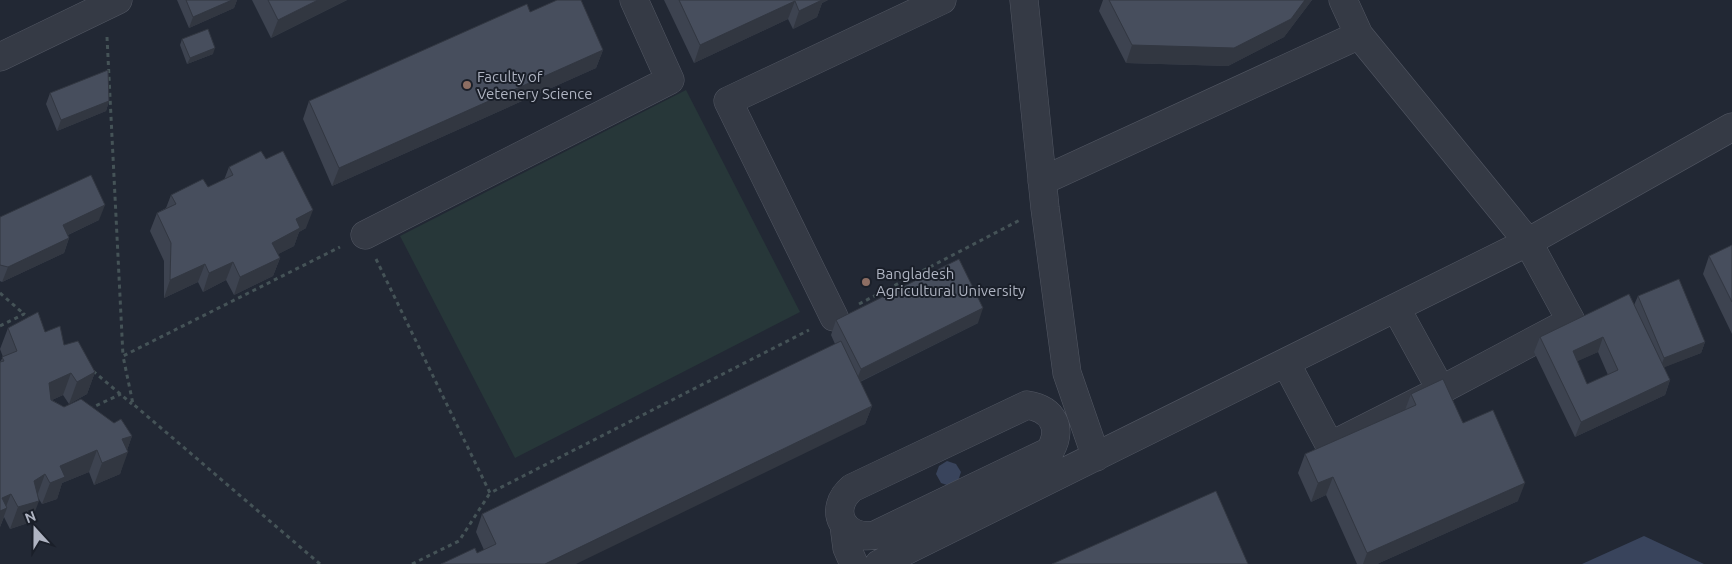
<svg xmlns="http://www.w3.org/2000/svg" width="1732" height="564" viewBox="0 0 1732 564" font-family="Ubuntu,sans-serif">
	<rect width="100%" height="100%" fill="#222834"/>
	<!-- green -->
	<path fill="#273739" d="M686,90L800,312L515,458L400,236Z"/>
	<!-- water -->
	<path fill="#39445c" d="M947,461L956,464L961,472L958,481L950,486L941,483L936,474L939,466Z
		M1644,536L1704,564H1582Z"/>
	<g fill="none" stroke-linecap="round" stroke-linejoin="round">
		<!-- minor casing -->
		<g stroke="#525763" stroke-width="29">
			<path id="minor" d="M1024,0L1045,208L1067,373L1096,457
				M1343,0L1359,35L1528,242L1571,321L1441,390
				M0,57L118,0
				M1042,181L1359,35
				M365,235L670,80L634,0
				M834,317L728,101L942,0
				M1286,363L1330,446L1441,390L1396,308
				M1027,405C1053,409 1063,428 1050,451L875,535C843,541 827,509 852,488Z
				M844,525L847,548L854,564
				M879,564L1528,242L1732,127"/>
		</g>
		<!-- path -->
		<path stroke="#455357" stroke-width="3" stroke-dasharray="4 4" stroke-linecap="butt" d="M107,37L123,356
			M376,259L490,493L809,330
			M0,293L24,314
			M859,304L1020,220
			M0,326L24,314L30,319
			M93,371L132,404
			M89,409L121,394
			M320,564L133,404L123,356L340,247
			M412,564L459,541L490,493"/>
		<!-- minor -->
		<use href="#minor" stroke="#353a45" stroke-width="28"/>
	</g>
	<!-- wall -->
	<path fill="#3d4350" fill-rule="evenodd" d="M177,0H237L234,8L189,28Z
		M252,0H347L271,38Z
		M664,0H828L822,3L817,17L793,29L788,19L694,63Z
		M1103,0H1312L1284,37L1228,66L1126,63L1099,11Z
		M530,12L603,50L596,68L332,186L303,119L309,101Z
		M182,39L213,54L187,64L180,45Z
		M50,93L109,101L106,111L57,131L46,104Z
		M229,167L306,228L299,232L294,246L278,254L280,258L273,276L234,295L226,280L203,292L198,282L164,298V261L150,231L157,213L166,208L171,195L208,187L224,180Z
		M0,217L99,220L68,235L69,238L64,253L2,282L0,281Z
		M1732,245V334L1703,274L1709,256Z
		M1638,296L1705,342L1701,353L1664,367L1670,380L1665,395L1575,437L1534,352L1540,337L1634,305ZM1598,352L1608,375L1587,384L1577,361Z
		M836,320L978,323L860,382L872,406L865,424L477,553L484,550L476,532L482,514L835,344L831,335Z
		M8,328L45,332L64,345L95,372L87,394L69,404L63,395L52,400L64,407L132,436L127,450L120,474L94,485L89,472L62,483L57,499L42,504L37,496L31,522L10,529L4,517L0,527V362L3,357L0,349Z
		M1411,394L1463,423L1518,501L1377,564H1357L1326,495L1311,502L1298,473L1305,454L1405,410Z"/>
	<!-- shaded-wall -->
	<path fill="#323741" d="M232,0H237L234,8L189,28L193,17Z
		M318,0H347L271,38L278,20Z
		M815,0H828L822,3L817,17L793,29L799,11Z
		M1305,0H1312L1284,37L1228,66L1126,63L1132,45Z
		M795,1L788,19L694,63L700,45Z
		M215,48L213,54L187,64L190,58Z
		M603,50L596,68L332,186L339,168Z
		M109,101L106,111L57,131L61,120Z
		M105,205L99,220L57,240L63,225Z
		M313,210L306,228L299,232L294,246L265,261L272,243L296,219Z
		M69,238L64,253L2,282L8,267Z
		M280,258L273,276L234,295L240,277Z
		M233,262L226,280L203,292L209,273Z
		M205,264L198,282L164,298L170,280Z
		M983,308L978,323L855,384L861,369Z
		M1603,337L1598,352L1567,366L1573,351Z
		M1705,342L1701,353L1660,369L1664,358Z
		M95,372L87,394L69,404L77,382Z
		M71,373L63,395L41,405L49,383Z
		M1670,380L1665,395L1575,437L1581,422Z
		M872,406L865,424L576,564H545Z
		M132,436L126,453L128,452L120,474L94,485L102,463L122,439Z
		M97,450L89,472L62,483L57,499L42,504L50,483L60,466Z
		M45,474L37,496L34,481Z
		M1333,477L1326,495L1311,502L1318,483Z
		M1525,483L1518,501L1377,564H1363L1367,553Z
		M11,494L5,509L7,508L0,527V504L2,498Z
		M39,501L31,522L10,529L18,507Z"/>
	<!-- building -->
	<path fill="#474e5d" stroke="#323741" fill-rule="evenodd" d="M186,0H232L193,17Z
		M268,0H318L278,20Z
		M557,0H581L603,50L339,168L309,101L527,4L530,12Z
		M679,0H822L799,11L795,1L700,45Z
		M1109,0H1305L1291,19L1234,48L1132,45Z
		M208,29L215,48L190,58L182,39Z
		M108,70L109,101L61,120L50,93Z
		M261,151L266,159L283,151L313,210L296,219L300,228L272,243L280,258L240,277L233,262L209,273L205,264L170,280L171,243L157,213L176,204L171,195L203,179L208,187L233,175L229,167Z
		M91,175L105,205L63,225L69,238L8,267L0,265V217Z
		M1732,245V302L1709,256Z
		M959,259L983,308L861,369L836,320Z
		M1679,279L1705,342L1664,358L1638,296Z
		M1629,294L1670,380L1581,422L1540,337ZM1603,337L1618,370L1587,384L1573,351Z
		M38,312L45,332L60,326L64,345L78,341L95,372L77,382L71,373L49,383L51,400L64,407L81,399L114,423L121,419L132,436L122,439L128,452L102,463L97,450L60,466L65,477L50,483L45,474L34,481L39,501L18,507L11,494L2,498L7,508L0,511V362L4,361L2,357L17,351L8,328Z
		M841,341L872,406L545,564H441L475,548L477,553L496,544L482,514Z
		M1443,379L1463,423L1493,410L1525,483L1367,553L1333,477L1318,483L1305,454L1416,405L1411,394Z
		M1216,491L1248,564H1052Z"/>
	<!-- markers -->
	<g fill="#8d6e63" stroke="#1a1f29" stroke-width="2">
		<circle cx="467" cy="85" r="5"/>
		<circle cx="866" cy="282" r="5"/>
	</g>
	<g text-anchor="middle" dominant-baseline="central" stroke-width="4" stroke-linejoin="round" paint-order="stroke">
		<!-- poi labels -->
		<g font-size="15" fill="#afb4c2" stroke="#1a1f29" text-anchor="start">
			<text x="477" y="76">Faculty of<tspan x="477" dy="17">Vetenery Science</tspan></text>
			<text x="876" y="273">Bangladesh<tspan x="876" dy="17">Agricultural University</tspan></text>
		</g>
	</g>
	<!-- north arrow -->
	<g transform="translate(35 529) rotate(339)" stroke="#1a1f29" stroke-width="4" paint-order="stroke">
	<path d="M0-4L9 19L0 12L-9 19Z" fill="#afb4c2"/>
	<text y="-8" font-size="14" font-weight="bold" text-anchor="middle" fill="#afb4c2">N</text>
	</g>
</svg>
